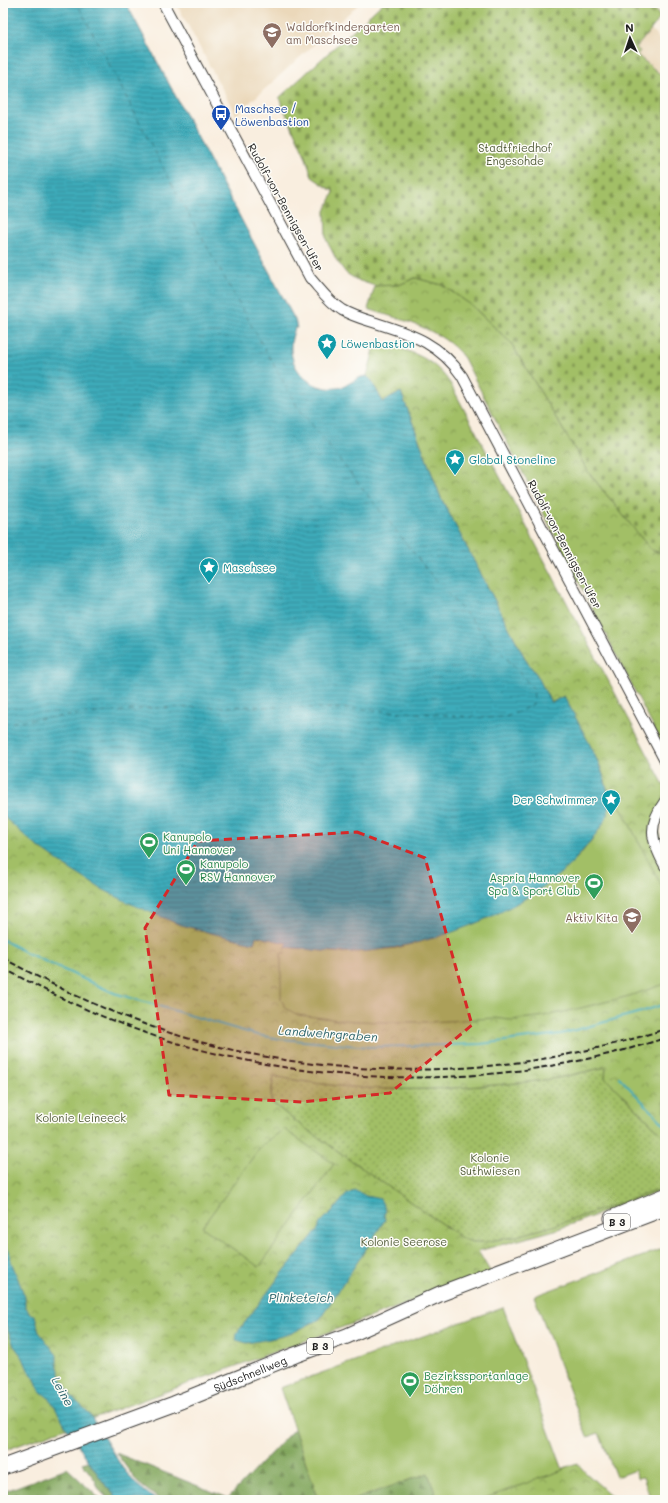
<svg xmlns="http://www.w3.org/2000/svg" width="668" height="1503" viewBox="0 0 668 1503" font-family="Mali,sans-serif">
	<defs>
		<pattern id="grass-dots" width="8" height="8" patternUnits="userSpaceOnUse"><rect width="8" height="8" fill="#a2bf66"/><path d="M2 2h.1M6 6h.1" fill="none" stroke="#839a53" stroke-width="1.8" stroke-linecap="round"/></pattern>
		<pattern id="forest-firs" width="22" height="20" patternUnits="userSpaceOnUse"><rect width="22" height="20" fill="#81a65b"/><path d="M5 1l3.5 6h-7zM16 11l3.5 6h-7z" fill="#69864a"/></pattern>
		<pattern id="cemetery-stones" width="16" height="16" patternUnits="userSpaceOnUse"><rect width="16" height="16" fill="#a2bf66"/><path d="M2 7V4a2 2 0 0 1 4 0v3zM10 15v-3a2 2 0 0 1 4 0v3z" fill="#839a53"/></pattern>
		<pattern id="park-crowns" width="20" height="18" patternUnits="userSpaceOnUse"><rect width="20" height="18" fill="#a2bf66"/><path d="M2 6a3 3 0 1 1 6 0M12 15a3 3 0 1 1 6 0" fill="none" stroke="#839a53"/></pattern>
		<pattern id="water-rules" width="6" height="5" patternUnits="userSpaceOnUse"><rect width="6" height="5" fill="#3cabba"/><path d="M0 2.5h6" fill="none" stroke="#328a96"/></pattern>
	</defs>
	<rect width="100%" height="100%" fill="#fdfcf7"/>
	<filter id="ink" filterUnits="userSpaceOnUse"><feTurbulence type="fractalNoise" baseFrequency=".025" numOctaves="2"/><feDisplacementMap in="SourceGraphic" scale="8" xChannelSelector="R" yChannelSelector="G"/><feConvolveMatrix kernelMatrix="1 2 1 2 8 2 1 2 1" color-interpolation-filters="sRGB"/></filter>
	<filter id="wash" filterUnits="userSpaceOnUse"><feTurbulence type="fractalNoise" baseFrequency=".012" numOctaves="4" result="noise"/><feDisplacementMap in="SourceGraphic" scale="16" xChannelSelector="R" yChannelSelector="G"/><feGaussianBlur stdDeviation="0.9" result="paint"/><feColorMatrix in="noise" values="0 0 0 0 0 0 0 0 0 0 0 0 0 0 0 0 0 1.4 0 .05"/><feComposite in="paint" operator="in"/></filter>
	<g filter="url(#wash)">
		<rect width="100%" height="100%" fill="#f9eedf"/>
		<!-- built -->
		<path fill="#ebd8ba" d="M176,3H360L236,115Z
			M651,30L656,33L659,40L665,37V78L636,55V48Z"/>
		<!-- grass -->
		<path fill="url(#grass-dots)" stroke="#5f6e41" d="M606,1067L605,1078L665,1137V1188L553,1226L514,1237L484,1242H472L463,1239L295,1121L272,1102L271,1098L274,1076C342,1090 411,1092 480,1086C507,1084 535,1082 562,1077C577,1074 592,1070 606,1067Z"/>
		<!-- forest -->
		<path fill="url(#forest-firs)" stroke="#4e613c" d="M294,1429L319,1500H160L138,1483L116,1453L228,1498Z
			M89,1461L106,1486L119,1500H109L99,1490L95,1480L82,1463Z
			M67,1468L101,1500H3V1492Z
			M428,1473L438,1500H353Z"/>
		<!-- cemetery -->
		<path fill="url(#cemetery-stones)" stroke="#5f6e41" d="M383,3H652L660,18L636,48L640,51L637,55L665,78V554L651,550L589,473L511,343L471,305L442,285L415,278L399,285L375,286L357,280L346,273L337,261L326,239L325,211L334,192L312,177L305,155L279,98Z"/>
		<!-- park -->
		<path fill="url(#park-crowns)" stroke="#5f6e41" d="M415,278L442,285L471,305L511,343L589,473L651,550L665,554V750L464,358C442,328 401,320 368,309L375,286L399,285Z
			M376,342C408,351 430,354 450,383L665,787V804L659,823V834L665,852V1137L605,1078L606,1067C591,1070 576,1074 562,1077C535,1082 507,1084 480,1086C411,1092 342,1090 274,1076L271,1092V1102L295,1121L463,1239L472,1242H484L514,1237L553,1226L665,1188V1190L555,1230L478,1251L491,1273L3,1451V816C49,856 95,888 151,912C160,916 170,921 179,924C204,932 229,937 254,943L256,936L287,943V947L340,953L368,951L397,948L609,807L607,788L601,768L564,696L551,703L537,675L527,662L441,498L401,392L383,402L371,380L367,376Z
			M577,1463L586,1473L616,1500H480Z"/>
		<!-- pitch -->
		<path fill="#a2bf66" stroke="#5f6e41" d="M607,788L614,794L665,893V984L629,996L573,1010L539,1017L510,1020L494,1018L430,1022H382L340,1020L298,1015L287,1009L281,1000V953H285L286,947L340,953L368,951L397,948L455,931L486,918L563,870L579,856L594,837L609,807Z
			M284,1129L334,1164L259,1267L202,1227L261,1146Z
			M665,1248V1500H651L643,1477L638,1478L635,1470L616,1477L599,1433L587,1437L534,1296Z
			M503,1307L563,1470L480,1500H438L428,1473L353,1500H319L280,1388Z"/>
		<!-- water -->
		<path fill="url(#water-rules)" stroke="#2c646b" d="M3,3H126L295,320L297,328H295C293,334 291,340 291,346C290,373 316,394 342,387C350,384 358,376 367,376L371,380L383,402L401,392L441,498L527,662L537,675L551,703L564,696C579,725 611,776 609,808C607,823 593,837 584,849C541,905 438,945 368,951C340,954 314,950 286,947L287,943L256,936L254,943L215,934L178,924L129,903L100,888L71,870L33,843L3,816Z
			M355,1190L366,1196L380,1199L386,1210L384,1215L385,1220L320,1319L290,1334L270,1339L247,1343L236,1340L237,1333L276,1281L318,1229L320,1223L335,1208L346,1195Z
			M3,1224L4,1246L9,1250L11,1261L25,1297V1305L29,1313L35,1315L39,1332L57,1355V1364L62,1380L72,1397L89,1413L122,1467L136,1484L156,1500H119L106,1486L71,1435L50,1399L40,1391L34,1377L28,1370L23,1358L14,1346L3,1318Z"/>
		<g fill="none" stroke-linecap="round" stroke-linejoin="round">
			<!-- stream -->
			<path stroke="#3cabba" stroke-width="2" d="M3,940L27,953L114,993L257,1035L281,1039L370,1047L481,1044L561,1034L641,1012L665,1004
				M619,1077L665,1125"/>
			<!-- ferry -->
			<path stroke="#2c646b" stroke-width="1" stroke-dasharray="5 4" stroke-linecap="butt" d="M3,723L64,716L154,708L253,706L378,710L486,718L505,717L519,712L533,704L534,689L432,576L297,406L176,192L77,3"/>
		</g>
	</g>
	<g filter="url(#ink)">
		<g fill="none" stroke-linecap="round" stroke-linejoin="round">
			<!-- minor casing -->
			<g stroke="#3d3c39" stroke-width="12">
				<path id="minor" d="M163,3L310,278C320,289 329,302 342,310C354,317 367,320 379,324C414,335 441,345 462,376L665,761
					M665,801C647,826 651,840 665,866"/>
			</g>
			<!-- highway casing -->
			<g stroke="#3d3c39" stroke-width="17">
				<g id="highway">
					<path d="M612,1218L665,1196"/>
					<path id="s1" d="M3,1467L174,1404L295,1355L347,1336L442,1293L665,1208"/>
				</g>
			</g>
			<!-- minor -->
			<use href="#minor" stroke="#fff" stroke-width="10"/>
			<!-- highway -->
			<use href="#highway" stroke="#fff" stroke-width="15"/>
			<!-- rail -->
			<path stroke="#1c1c1c" stroke-width="2" stroke-dasharray="6 3" stroke-linecap="butt" d="M3,958C48,983 95,1006 144,1024C310,1084 497,1084 665,1029
				M3,968C60,999 118,1026 180,1044C338,1090 508,1089 665,1038"/>
		</g>
	</g>
	<!-- marked area -->
	<path fill="#d62828" fill-opacity="0.2" stroke="#d62828" stroke-width="3" stroke-dasharray="8 5" stroke-linejoin="round" d="M357,832L425,858L472,1025L390,1093L302,1102L169,1095L145,928L198,841Z"/>
	<!-- icons -->
	<defs>
		<g id="school-pin" transform="scale(1)"><path d="M0 17L-7.5 6A9.5 9.5 0 1 1 7.5 6Z" fill="#8d6e63" stroke="#fdfcf7"/><path d="M0-5L7-2L0 1L-7-2ZM-4 1L0 2.5L4 1V4Q0 6-4 4Z" fill="#fff"/></g>
		<g id="bus-pin" transform="scale(1)"><path d="M0 17L-7.5 6A9.5 9.5 0 1 1 7.5 6Z" fill="#1a4fb4" stroke="#fdfcf7"/><path d="M-5-6H5V4H4V6H2V4H-2V6H-4V4H-5ZM-3.5-4V0h7V-4ZM-3.5 1.2v1.5H-2V1.2ZM2 1.2v1.5H3.5V1.2Z" fill="#fff"/></g>
		<g id="sight-pin" transform="scale(1)"><path d="M0 17L-7.5 6A9.5 9.5 0 1 1 7.5 6Z" fill="#0f9aa8" stroke="#fdfcf7"/><path d="M0-6L1.8-2.2L6-1.7L2.9 1.2L3.7 5.4L0 3.3L-3.7 5.4L-2.9 1.2L-6-1.7L-1.8-2.2Z" fill="#fff"/></g>
		<g id="stadium-pin" transform="scale(1)"><path d="M0 17L-7.5 6A9.5 9.5 0 1 1 7.5 6Z" fill="#2e9e5b" stroke="#fdfcf7"/><path d="M0-5a6.5 5 0 1 0 0 10a6.5 5 0 1 0 0-10ZM-3.5-1.8h7v3.6h-7Z" fill="#fff"/></g>
	</defs>
	<g fill-rule="evenodd">
		<use href="#school-pin" x="272" y="32"/>
		<use href="#bus-pin" x="221" y="114"/>
		<use href="#sight-pin" x="327" y="343"/>
		<use href="#sight-pin" x="455" y="459"/>
		<use href="#sight-pin" x="209" y="567"/>
		<use href="#sight-pin" x="611" y="799"/>
		<use href="#stadium-pin" x="149" y="842"/>
		<use href="#stadium-pin" x="186" y="869"/>
		<use href="#stadium-pin" x="594" y="883"/>
		<use href="#school-pin" x="632" y="917"/>
		<use href="#stadium-pin" x="410" y="1381"/>
	</g>
	<g text-anchor="middle" dominant-baseline="central" stroke-width="3" stroke-linejoin="round" paint-order="stroke">
		<!-- shield labels -->
		<g fill="#fdfcf7" stroke="#605f5e" stroke-width="1">
			<rect x="604" y="1214" width="26" height="16" rx="3"/>
			<rect x="307" y="1338" width="26" height="16" rx="3"/>
		</g>
		<g font-size="10" font-weight="bold" fill="#1c1c1c">
			<text x="617" y="1222">B 3</text>
			<text x="320" y="1346">B 3</text>
		</g>
		<!-- education labels -->
		<g font-size="11" fill="#785e54" stroke="#fdfcf7" text-anchor="start">
			<text x="286" y="26">Waldorfkindergarten<tspan x="286" dy="13">am Maschsee</tspan></text>
			<text x="618" y="917" text-anchor="end">Aktiv Kita</text>
		</g>
		<!-- transit labels -->
		<g font-size="11" fill="#164399" stroke="#fdfcf7" text-anchor="start">
			<text x="235" y="108">Maschsee /<tspan x="235" dy="13">Löwenbastion</tspan></text>
		</g>
		<!-- park labels -->
		<g font-size="11" fill="#525d3a" stroke="#fdfcf7">
			<text x="515" y="147">Stadtfriedhof<tspan x="515" dy="13">Engesohde</tspan></text>
			<text x="81" y="1117">Kolonie Leineeck</text>
			<text x="490" y="1157">Kolonie<tspan x="490" dy="13">Suthwiesen</tspan></text>
			<text x="404" y="1241">Kolonie Seerose</text>
		</g>
		<!-- street labels -->
		<g font-size="11" fill="#1c1c1c" stroke="#fdfcf7">
			<text transform="translate(286 207) rotate(61)">Rudolf-von-Bennigsen-Ufer</text>
			<text transform="translate(565 544) rotate(62)">Rudolf-von-Bennigsen-Ufer</text>
			<text stroke="none"><textPath href="#s1" startOffset="264">Südschnellweg</textPath></text>
		</g>
		<!-- culture labels -->
		<g font-size="11" fill="#0d838f" stroke="#fdfcf7" text-anchor="start">
			<text x="341" y="343">Löwenbastion</text>
			<text x="469" y="459">Global Stoneline</text>
			<text x="223" y="567">Maschsee</text>
			<text x="597" y="799" text-anchor="end">Der Schwimmer</text>
		</g>
		<!-- leisure labels -->
		<g font-size="11" fill="#27864d" stroke="#fdfcf7" text-anchor="start">
			<text x="163" y="836">Kanupolo<tspan x="163" dy="13">Uni Hannover</tspan></text>
			<text x="200" y="863">Kanupolo<tspan x="200" dy="13">RSV Hannover</tspan></text>
			<text x="580" y="877" text-anchor="end">Aspria Hannover<tspan x="580" dy="13">Spa &amp; Sport Club</tspan></text>
			<text x="424" y="1375">Bezirkssportanlage<tspan x="424" dy="13">Döhren</tspan></text>
		</g>
		<!-- water labels -->
		<g font-size="12" font-style="italic" fill="#2c646b" stroke="#fdfcf7">
			<text transform="translate(328 1033) rotate(4)">Landwehrgraben</text>
			<text x="301" y="1297">Plinketeich</text>
			<text transform="translate(63 1391) rotate(61)">Leine</text>
		</g>
	</g>
	<!-- margin -->
	<rect width="668" height="1503" fill="none" stroke="#fdfcf7" stroke-width="16"/>
	<!-- north arrow -->
	<g transform="translate(630 38) rotate(357)" stroke="#fdfcf7" stroke-width="3" paint-order="stroke">
	<path d="M0-3L7 15L0 10L-7 15Z" fill="#1c1c1c"/>
	<text y="-6" font-size="11" font-weight="bold" text-anchor="middle" fill="#1c1c1c">N</text>
	</g>
</svg>
